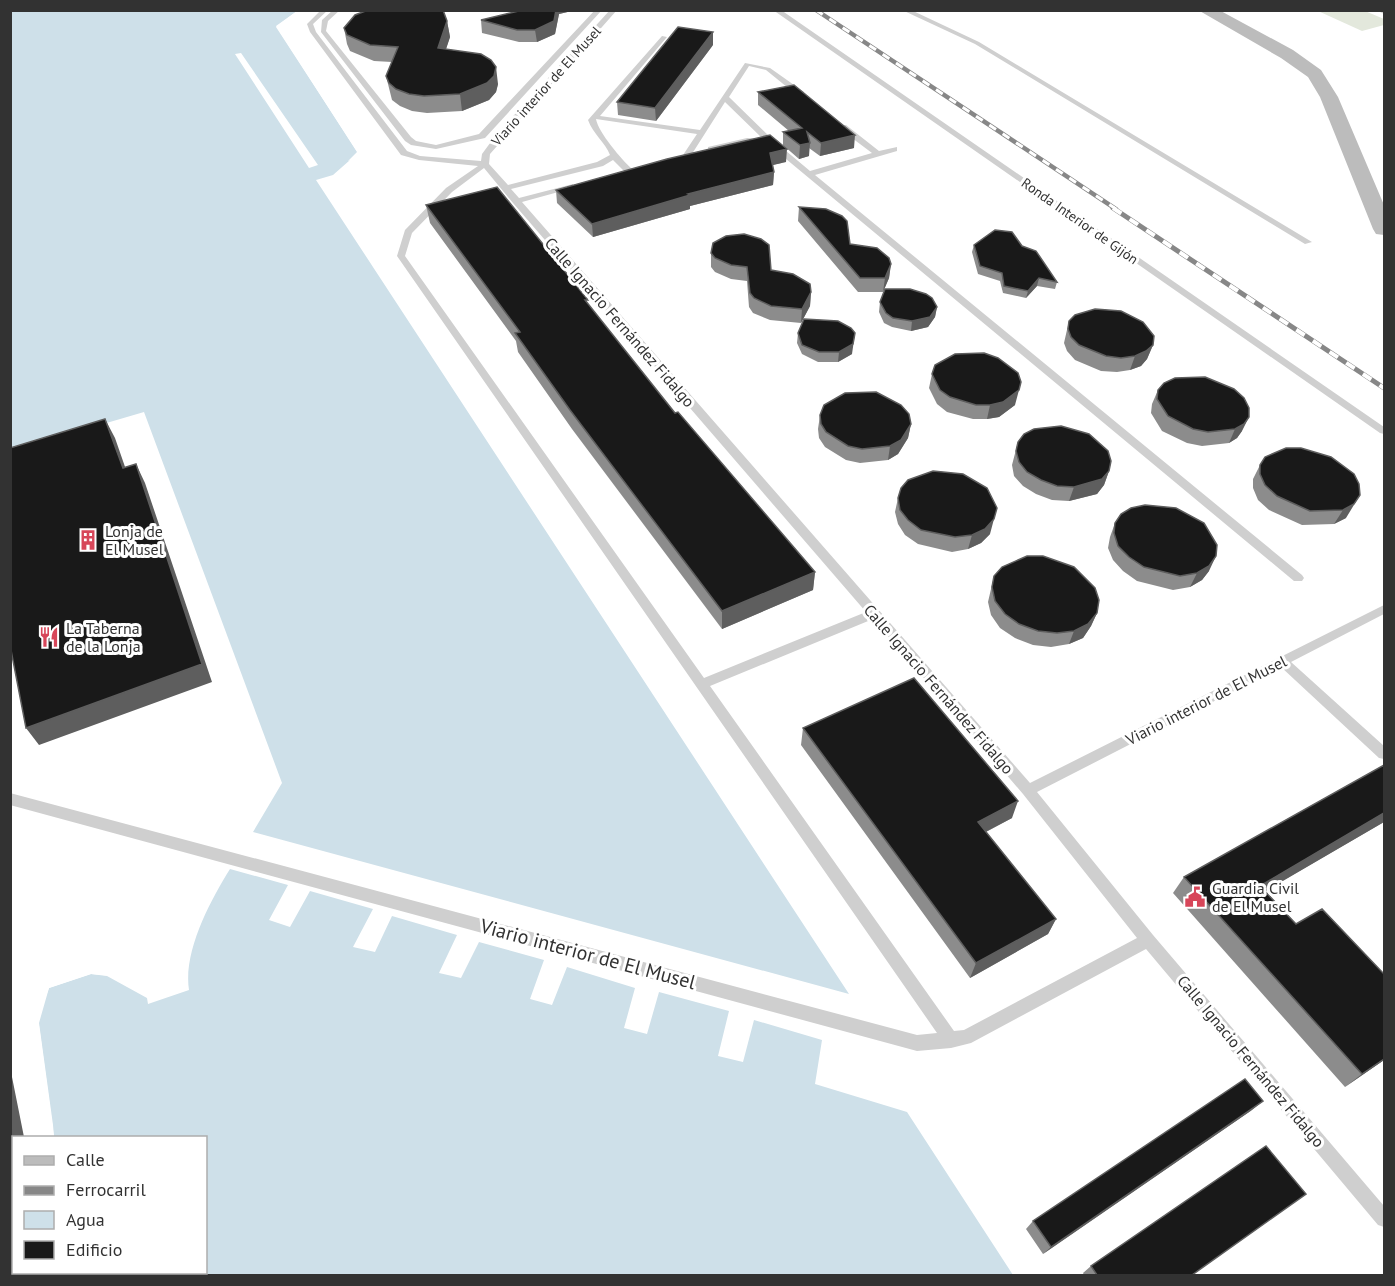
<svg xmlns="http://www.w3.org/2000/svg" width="1395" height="1286" viewBox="0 0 1395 1286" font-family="'PT Sans',sans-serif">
	<rect width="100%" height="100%" fill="#fff"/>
	<!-- green -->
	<path fill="#e3e8dc" d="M1318,11H1365L1384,19V25L1362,31Z"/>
	<!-- water -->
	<path fill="#cee0e9" d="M11,11H297L276,27L358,153L333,175L316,180L849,994L253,832L282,783L144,412L11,451Z
		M230,869L288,885L269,920L290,927L310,891L373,909L353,947L375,952L392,916L457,935L439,973L461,978L479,942L544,960L530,999L552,1005L567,967L635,988L624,1028L647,1034L659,992L729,1011L718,1056L743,1062L754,1020L822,1040L815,1084L907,1112L1013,1275L11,1276L10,1243L13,1241L14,1272H206V1138L54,1137L38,1018L49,988L91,974L107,976L147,998L148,1004L189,990C183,952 210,901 230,869Z"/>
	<!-- pier -->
	<path fill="#fff" d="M297,11H300L280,27L360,151L355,159L348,161L357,152L276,26Z
		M241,53L318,165L309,168L235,54Z
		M90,971L113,976L91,974L49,988L39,1023L53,1125L54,1137L51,1138L35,1017L47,985Z"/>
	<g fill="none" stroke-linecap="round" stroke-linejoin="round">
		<!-- lane -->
		<path fill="#cfcfcf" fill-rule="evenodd" d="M321,10H328L313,24L316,32L407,151L420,156L481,161L482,154L496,135L610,10H617L490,154L489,164L508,185L597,162L610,155C605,142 593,134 588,120L662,36L667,37L600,116L700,130L745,63L770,68L804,92V96H798L766,70L749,66L729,97L773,140L810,171L872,153L840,129V125H846L879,151L897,147V151L815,175L1302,575L1304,578L1302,581H1294L768,144L747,142L708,151V147L747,138L763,139L725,102L690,157H687L683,155L697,134L596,119C598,132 622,160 632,169V173H626L613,160L603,166L511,189L519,198L573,184V188L522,202L1030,783L1384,605V614L1291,662L1384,746V759L1379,758L1281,667L1037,792L1153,935L1384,1206V1227L1378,1225L1146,949L971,1043L951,1048L917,1051L10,805V793L917,1035L937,1033L397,256L405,230L446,188L478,166L419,160L401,155L310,32L307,24ZM484,168L513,203L866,612L704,678L405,256L412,233L452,192ZM873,619L1023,794L1137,938L964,1030L954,1031L710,686Z
			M333,10H340L328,21L326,31L411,137L416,141L436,145L479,134L595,10H602L485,138L436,149L411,145L405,141L321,32L322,20Z
			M773,10H781L1384,427V434L1380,433Z
			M902,10H911L979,42L1312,242L1305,244L975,44Z"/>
		<!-- street -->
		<path fill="#cfcfcf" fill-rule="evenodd" d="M1376,10H1384V14Z"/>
		<!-- secondary -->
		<path fill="#bcbcbc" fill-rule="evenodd" d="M1198,10H1219L1293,50L1321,70L1338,97L1384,205V235L1376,234L1373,229L1320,97L1308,77L1281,58Z"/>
		<!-- rail-far1 casing -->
		<g stroke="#878787" stroke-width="4.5">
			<path id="rail-far1" d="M816,10L1116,209"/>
		</g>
		<!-- rail casing -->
		<g stroke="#878787" stroke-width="5">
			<path id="rail" d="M1113,208L1384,388"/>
		</g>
		<!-- rail-far1 -->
		<use href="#rail-far1" stroke="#fff" stroke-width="3" stroke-dasharray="8" stroke-linecap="butt"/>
		<!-- rail -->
		<use href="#rail" stroke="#fff" stroke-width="4" stroke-dasharray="10" stroke-linecap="butt"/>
	</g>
	<!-- wall -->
	<path fill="#8c8c8c" d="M523,10H576L559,14L555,34L537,42H519L482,33L481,20Z
		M447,21L450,37L446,49L498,84L496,92L489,100L462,111L427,113L412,111L400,106L392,100L386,76L392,62L374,61L350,51L347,44L344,28Z
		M713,45L656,121L618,115L617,102Z
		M758,92L854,148L820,156L809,148V156L799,159L783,145V132L789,131L758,105Z
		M786,162L772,165L774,172L773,185L690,206V209L593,237L557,203L556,190Z
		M426,205L589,305L675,413L815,572L813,590L722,629L572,429L518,352L516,341L430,223Z
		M799,207L850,244L891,264L889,278L883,292H858L798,221Z
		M974,245L1022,246L1057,282L1055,289L1037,286L1026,298L1003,293L1000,281L978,274L972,252Z
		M711,253L771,270L811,292L810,306L801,323L770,320L753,313L749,307L747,281L731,279L715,272L711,267Z
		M880,302L937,307L935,317L928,327L911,331L892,327L884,323L879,312Z
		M1069,321L1153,345L1147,359L1141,366L1130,370L1117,372L1101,371L1075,360L1067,351L1064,343Z
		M798,333L852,354L838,362H818L802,354L797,343Z
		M932,374L1015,405L999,417L987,419H973L947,412L937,404L929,388Z
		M1158,390L1242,431L1237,438L1229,443L1202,446L1187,443L1162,431L1151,413L1152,404Z
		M820,415L911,424L908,438L898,454L888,460L860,463L846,460L825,447L819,438L818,429Z
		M1018,442L1109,471L1104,485L1097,494L1069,501L1052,500L1036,494L1023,486L1014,476L1012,465Z
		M1331,457L1346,518L1334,524L1302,525L1269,510L1258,500L1253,488V479L1260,465Z
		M898,498L990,534L981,543L968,549L952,552L918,544L905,535L898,524L895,512Z
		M1115,523L1209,571L1202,580L1190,587L1173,590L1137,581L1123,571L1113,560L1108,548L1110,537Z
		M994,576L1097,613L1091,626L1083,638L1069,644L1051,647L1033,645L1015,638L1000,628L991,615L988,602Z
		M803,728L1012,818L986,832L1056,919L1048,934L970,978L801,745Z
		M1384,822L1265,891L1296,924L1384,974V1060L1345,1087L1173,893L1184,877Z
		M1252,1110L1043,1254L1026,1229L1033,1221Z
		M1091,1266L1192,1275H1084L1083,1273Z"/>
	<!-- shaded-wall -->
	<path fill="#5e5e5e" d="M556,10H576L559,14L555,34L537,42L535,30Z
		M447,21L450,37L441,64L438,48Z
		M713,32V45L656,121L655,108Z
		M496,67L498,84L496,92L489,100L462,111L460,94Z
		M855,135L854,148L820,156L821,143Z
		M810,143L809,156L799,159L800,145Z
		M787,149L786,162L769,166L770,153Z
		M774,172L773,185L690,206V209L593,237L592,224L688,194Z
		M891,264L889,278L883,292L885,278Z
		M1039,278L1037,286L1026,298L1028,291Z
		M811,292L810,306L801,323L802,309Z
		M937,307L935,317L928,327L911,331L912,321Z
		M855,333L852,354L838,362L839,352Z
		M1153,345L1147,359L1141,366L1130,370L1135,356Z
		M1019,390L1015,405L999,417L987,419L990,405Z
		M1249,417L1242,431L1237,438L1229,443L1235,429Z
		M105,419L115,438L132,487L123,468Z
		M911,424L908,438L898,454L888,460L890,446Z
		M136,464L145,483L212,682L39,745L26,728Z
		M1109,471L1104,485L1097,494L1069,501L1074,487Z
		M1360,495L1346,518L1334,524L1343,510Z
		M994,519L990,534L981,543L968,549L972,535Z
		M1216,556L1209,571L1202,580L1190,587L1197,573Z
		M815,572L813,590L722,629V611Z
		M1097,613L1091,626L1083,638L1069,644L1074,631Z
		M1018,801L1012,818L972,839L978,822Z
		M1384,813V822L1247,902L1260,886Z
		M1056,919L1048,934L970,978L976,963Z
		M1384,1059V1060L1345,1087L1362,1074Z
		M10,1067L24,1137H14V1152L10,1154Z
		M1263,1101L1252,1110L1043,1254L1051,1247Z"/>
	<!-- building -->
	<path fill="#191919" stroke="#5e5e5e" stroke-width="1.5" d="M368,10H443L447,21L438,48L481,54L491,60L496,67L494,76L487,83L460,94L424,96L409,94L396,89L389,83L386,76L398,47L370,45L347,35L344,28L355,15Z
		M523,10H556L554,21L535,30H517L481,20Z
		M678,27L713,32L655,108L617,102Z
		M794,85L855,135L821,143L807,132L810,143L800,145L783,132L802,128L758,92Z
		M770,135L787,149L770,153L774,172L688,194L690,195L592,224L556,190L667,159Z
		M497,187L588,300H585L675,413L678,412L815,572L722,611L570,410L515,333L520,332L426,205Z
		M799,207L826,209L842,216L847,221L850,244L877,248L889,258L891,264L885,278H860Z
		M995,230L1012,232L1022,246L1036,251L1057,282L1039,278L1028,291L1004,286L1002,273L980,266L974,245Z
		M744,234L761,239L769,245L771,270L793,274L810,284L811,292L802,309L771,306L754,298L750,293L747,267L731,265L715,258L711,253L713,243L726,236Z
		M885,289H910L926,294L932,298L937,307L930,317L912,321L893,318L886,313L880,302Z
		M1095,309L1121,311L1143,322L1154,336L1153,345L1146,351L1135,356L1121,358L1106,356L1079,345L1071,337L1068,329L1069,321L1075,315Z
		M804,319L838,321L851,328L855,333L853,344L839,352H819L802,345L798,333Z
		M984,353L998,358L1018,373L1021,382L1019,390L1003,402L990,405H976L950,397L940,390L932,374L935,365L955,354Z
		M1205,377L1234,389L1244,398L1249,408V417L1244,424L1235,429L1208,432L1193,429L1168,416L1157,399L1158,390L1164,383L1175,378Z
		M876,392L901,405L909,414L911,424L901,440L890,446L862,449L848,446L826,432L821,424L820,415L824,405L845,393Z
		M105,419L123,468L136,464L202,664L26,728L10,645V448Z
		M1061,426L1089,434L1108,451L1111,461L1109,471L1102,479L1074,487L1057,486L1041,480L1027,472L1019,462L1016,451L1018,442L1024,434L1034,429Z
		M1286,448H1301L1331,457L1354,474L1359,484L1360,495L1354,504L1343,510L1310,511L1277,496L1265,485L1260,474V465L1265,457Z
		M933,471L963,474L987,488L997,508L994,519L985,529L972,535L955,537L921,530L908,520L900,510L898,498L901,488L908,480Z
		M1145,505L1176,508L1204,523L1217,545L1216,556L1209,566L1197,573L1180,576L1144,567L1129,557L1118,546L1114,533L1115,523L1121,514L1131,508Z
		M1027,556H1043L1074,567L1095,588L1099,600L1097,613L1088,624L1074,631L1057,633L1038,631L1019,624L1005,614L995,601L992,587L994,576L1002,567Z
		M914,678L1018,801L978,822L1056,919L976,963L803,728Z
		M1384,765V813L1260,886L1296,924L1322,909L1384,974V1059L1362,1074L1184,877Z
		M1245,1079L1263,1101L1051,1247L1033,1221Z
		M10,1123L13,1137L10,1139Z
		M1266,1146L1306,1194L1192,1275H1097L1091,1266Z"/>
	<!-- icons -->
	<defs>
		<g id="building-bare" transform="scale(1.62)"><path d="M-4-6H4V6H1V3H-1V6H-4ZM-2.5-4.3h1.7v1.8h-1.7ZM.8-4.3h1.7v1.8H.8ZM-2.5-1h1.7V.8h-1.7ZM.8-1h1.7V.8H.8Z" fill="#d74659" stroke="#fff" stroke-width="2.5" paint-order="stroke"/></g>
		<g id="restaurant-bare" transform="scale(1.62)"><path d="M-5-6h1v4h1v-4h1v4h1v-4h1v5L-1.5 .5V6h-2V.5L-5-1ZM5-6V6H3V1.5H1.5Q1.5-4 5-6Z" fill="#d74659" stroke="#fff" stroke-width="2.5" paint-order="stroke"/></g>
		<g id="civic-bare" transform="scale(1.62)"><path d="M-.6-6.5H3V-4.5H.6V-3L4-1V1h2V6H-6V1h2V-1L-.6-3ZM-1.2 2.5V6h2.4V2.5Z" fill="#d74659" stroke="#fff" stroke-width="2.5" paint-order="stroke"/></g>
	</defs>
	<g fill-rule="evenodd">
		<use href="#building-bare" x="88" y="540"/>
		<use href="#restaurant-bare" x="49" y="637"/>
		<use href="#civic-bare" x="1195" y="897"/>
	</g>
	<g text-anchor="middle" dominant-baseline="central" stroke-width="6" stroke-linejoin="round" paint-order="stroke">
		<!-- far-street labels -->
		<g font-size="14" fill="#323232" stroke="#fff">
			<text transform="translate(546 86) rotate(-48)">Viario interior de El Musel</text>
			<text transform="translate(1080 221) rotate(35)">Ronda Interior de Gijón</text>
		</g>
		<!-- street labels -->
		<g font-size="16" fill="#323232" stroke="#fff">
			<text transform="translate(620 322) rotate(49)">Calle Ignacio Fernández Fidalgo</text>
			<text transform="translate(939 689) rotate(49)">Calle Ignacio Fernández Fidalgo</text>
			<text transform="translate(1206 700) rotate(-27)">Viario interior de El Musel</text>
			<text transform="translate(1251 1061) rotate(50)">Calle Ignacio Fernández Fidalgo</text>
		</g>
		<!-- poi labels -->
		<g font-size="16" fill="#323232" stroke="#fff" text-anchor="start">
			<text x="105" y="531">Lonja de<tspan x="105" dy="18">El Musel</tspan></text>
			<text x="66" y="628">La Taberna<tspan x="66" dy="18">de la Lonja</tspan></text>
			<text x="1212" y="888">Guardia Civil<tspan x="1212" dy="18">de El Musel</tspan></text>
		</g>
		<!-- near-street labels -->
		<g font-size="20" fill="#323232" stroke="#fff">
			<text transform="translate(588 954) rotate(15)">Viario interior de El Musel</text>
		</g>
	</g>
	<!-- border -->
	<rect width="1395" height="1286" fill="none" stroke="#323232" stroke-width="24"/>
	<!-- legend -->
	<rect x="12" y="1136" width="195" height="138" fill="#ffffff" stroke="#adadad" stroke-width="1.5"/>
	<rect x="24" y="1156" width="30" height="9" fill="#bcbcbc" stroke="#adadad" stroke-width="1.5"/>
	<text x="66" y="1166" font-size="18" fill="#323232">Calle</text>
	<rect x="24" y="1186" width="30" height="9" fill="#878787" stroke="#adadad" stroke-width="1.5"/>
	<text x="66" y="1196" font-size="18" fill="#323232">Ferrocarril</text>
	<rect x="24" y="1211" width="30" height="18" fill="#cee0e9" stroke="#adadad" stroke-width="1.5"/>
	<text x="66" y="1226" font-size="18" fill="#323232">Agua</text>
	<rect x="24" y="1241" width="30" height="18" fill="#191919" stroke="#adadad" stroke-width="1.5"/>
	<text x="66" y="1256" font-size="18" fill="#323232">Edificio</text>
</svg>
